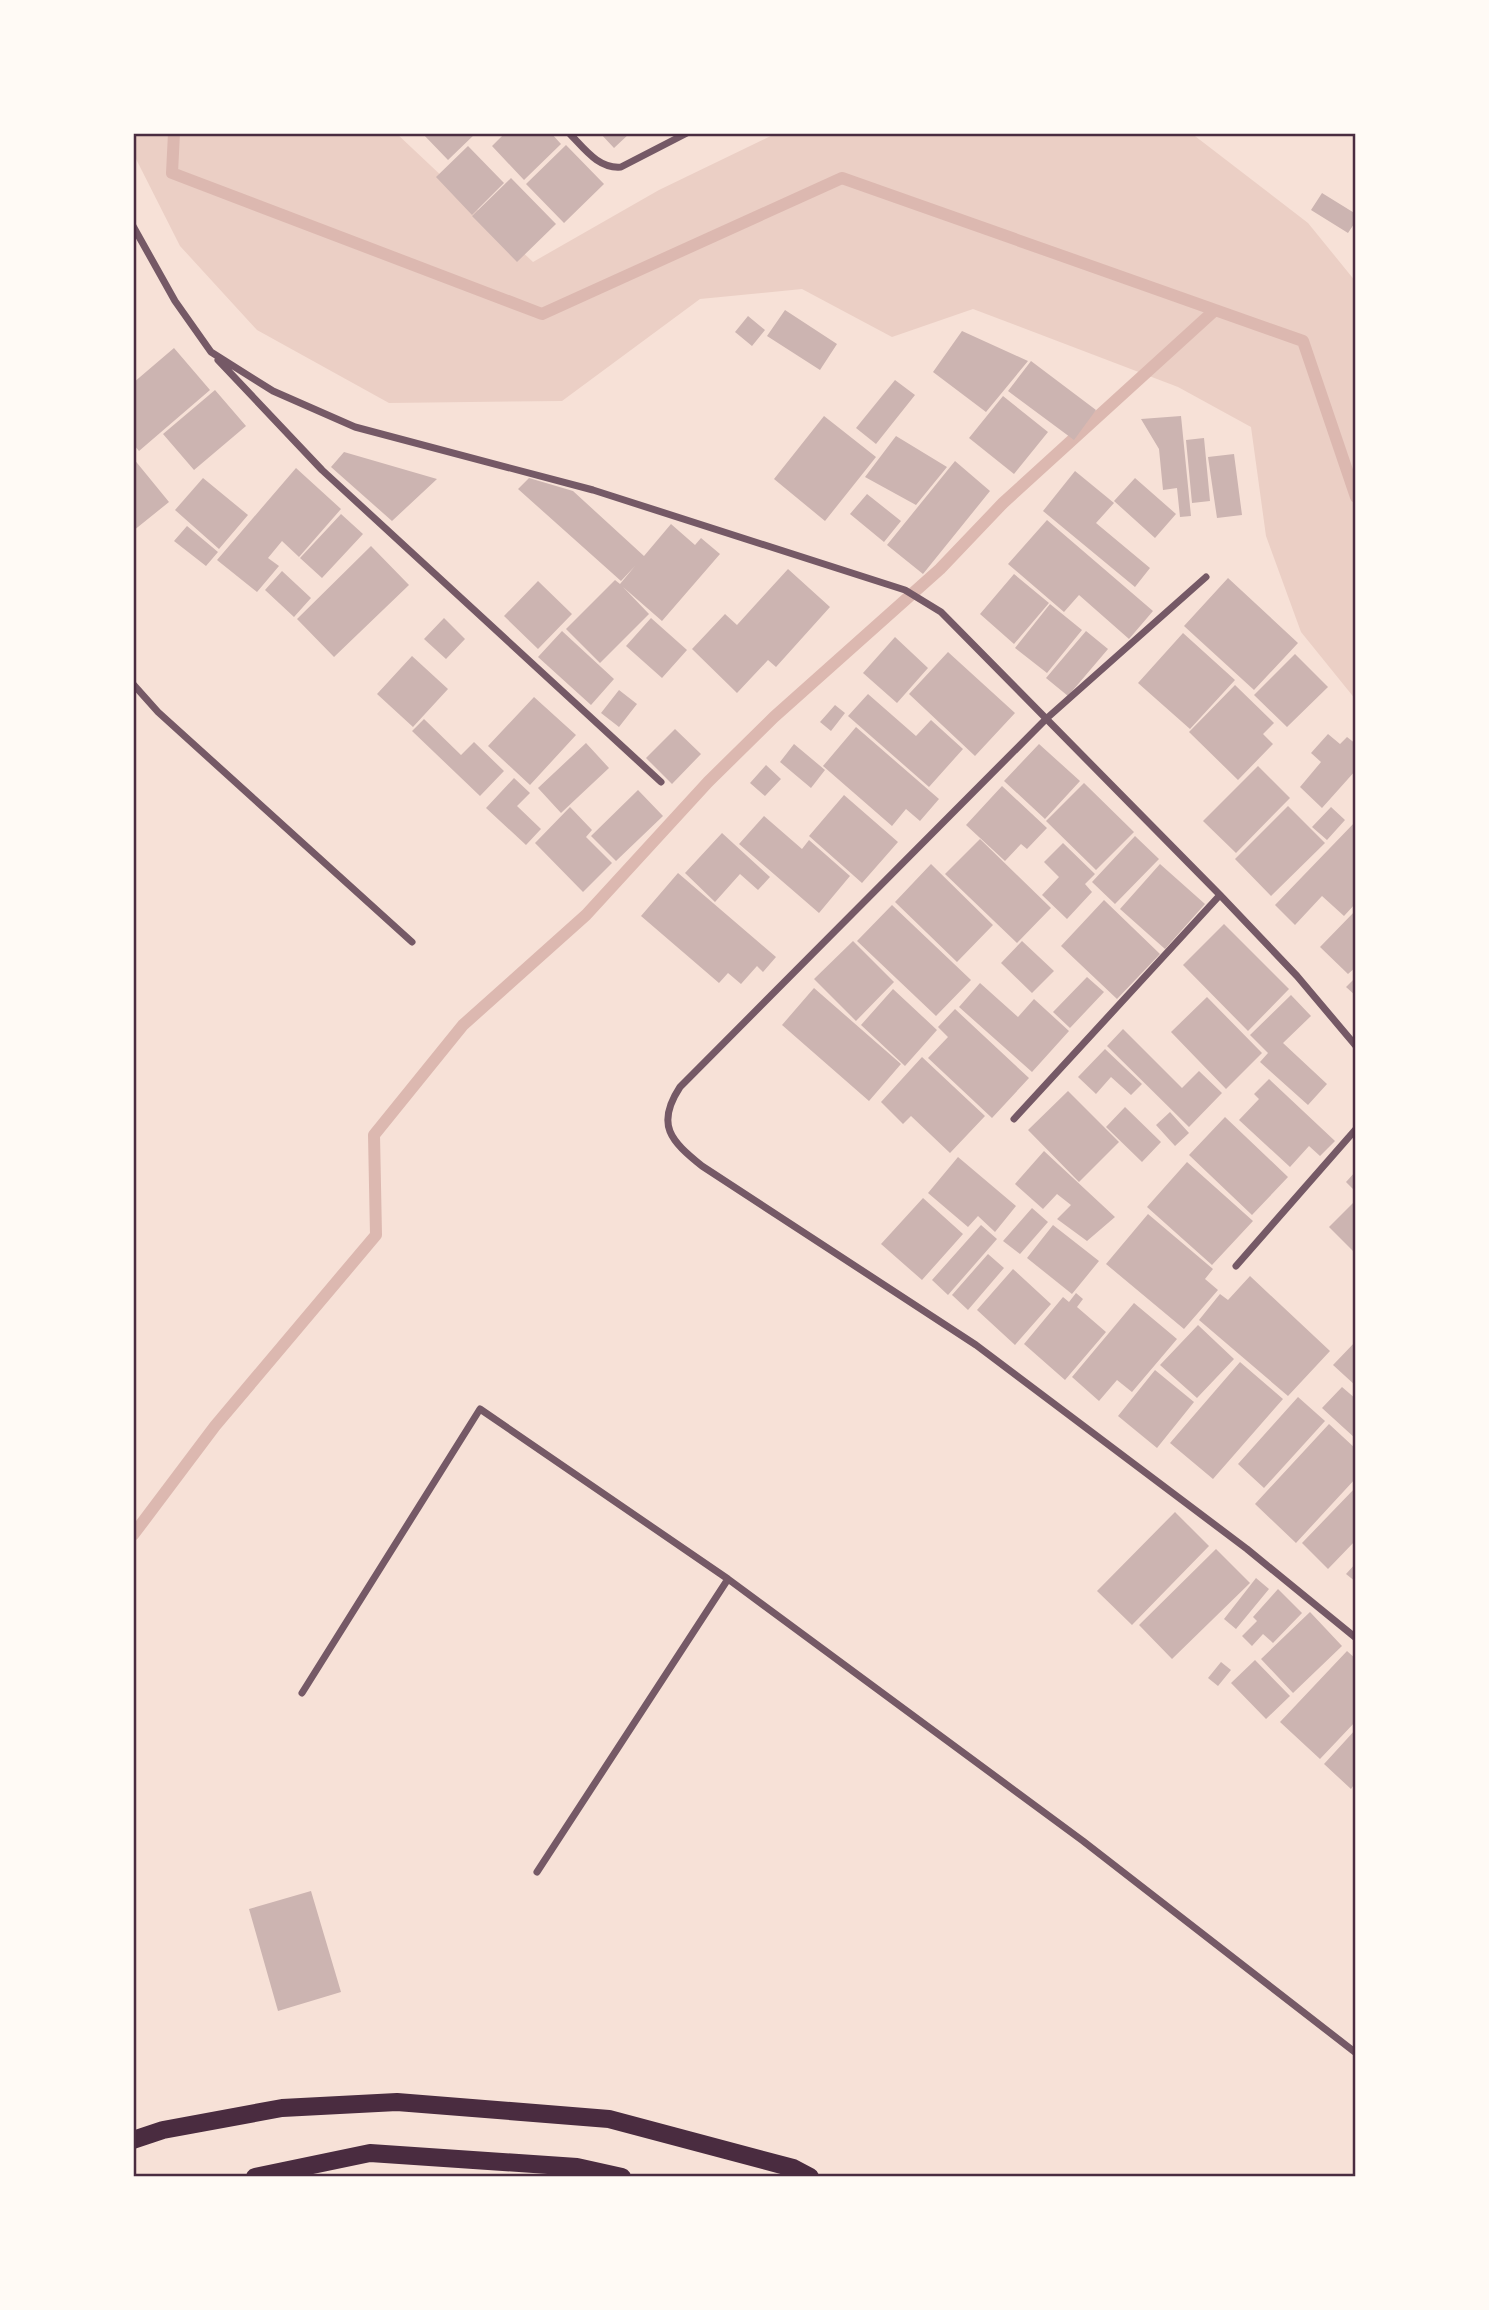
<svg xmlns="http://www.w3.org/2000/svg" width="1489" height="2310" viewBox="0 0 1489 2310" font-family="Lato,sans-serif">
	<rect width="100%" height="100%" fill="#f7e1d7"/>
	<!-- green -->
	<path fill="#ebcfc5" d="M133,133H396L533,262L659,190L777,133H1191L1308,223L1356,282V700L1301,632L1266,536L1251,427L1178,387L973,309L892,337L802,289L700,299L562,401L389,403L257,330L180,246L133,153Z"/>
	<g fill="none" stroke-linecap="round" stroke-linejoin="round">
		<!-- stream -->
		<path stroke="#dcb8b0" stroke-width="12" d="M174,133L172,173L542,314L842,178L1303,341L1356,497
			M133,1535L215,1426L376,1235L374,1135L463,1025L586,915L708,782L774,717L940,569L1003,503L1215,310"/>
	</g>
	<!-- building -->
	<path fill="#ccb4b1" d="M422,133H476L448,160Z
		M505,133H551L561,144L524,180L492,146Z
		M600,133H630L614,148Z
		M566,145L604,184L564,223L526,184Z
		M468,146L504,183L472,215L436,177Z
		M511,178L556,224L517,262L472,216Z
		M1322,193L1356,214V221L1348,233L1311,210Z
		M785,310L837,344L820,370L767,336Z
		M748,316L765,330L752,346L735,332Z
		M962,331L1028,361L986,412L933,372Z
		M174,348L210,390L139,451L133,444V383Z
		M1031,361L1096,410L1074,440L1008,391Z
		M895,380L915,395L876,444L856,428Z
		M215,390L246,426L194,470L163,434Z
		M1003,396L1048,432L1014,474L969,438Z
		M824,416L876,457L825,521L774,479Z
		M1181,416L1191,516L1180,517L1177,488L1163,490L1159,449L1141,419Z
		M896,436L947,467L916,505L865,477Z
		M1204,438L1210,501L1192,503L1186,440Z
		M344,452L437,479L392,521L331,467Z
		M1234,454L1242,515L1217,518L1208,457Z
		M133,458L169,502L133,531Z
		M955,461L990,491L923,574L887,545Z
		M296,468L341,509L299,557L282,541L268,558L279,566L257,592L217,560Z
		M1075,471L1114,503L1096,523L1150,568L1135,587L1043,511Z
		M203,478L248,515L219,549L175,510Z
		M529,478L573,491L644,556L671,524L695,545L701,538L720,554L662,621L623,587L649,614L600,663L566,629L615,580L620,584L635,566L621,581L518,489Z
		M1135,478L1176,514L1155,538L1114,501Z
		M867,494L901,521L884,542L850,514Z
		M341,514L363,534L322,578L300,558Z
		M1047,520L1153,611L1129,639L1079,595L1064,612L1008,564Z
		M187,526L218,552L206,566L174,541Z
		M371,546L409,585L334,657L297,619Z
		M788,569L830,607L776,667L768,660L737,693L692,649L725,614L737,625Z
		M282,571L311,598L294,617L265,590Z
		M1014,574L1049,603L1014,644L980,614Z
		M1228,578L1298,643L1254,690L1184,626Z
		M538,581L572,614L538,649L504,616Z
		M1050,604L1082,630L1047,673L1015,648Z
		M444,618L465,639L446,659L424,639Z
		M651,618L687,650L662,678L626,646Z
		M562,631L614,679L591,705L538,657Z
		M1086,631L1108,649L1068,696L1046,678Z
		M1183,633L1235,680L1190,729L1138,683Z
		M895,637L928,668L897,703L863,673Z
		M948,652L1015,713L975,756L909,694Z
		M1295,654L1328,687L1287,727L1254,695Z
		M412,656L448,689L413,727L377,694Z
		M1235,685L1274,723L1263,734L1273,744L1238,780L1189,732Z
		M619,690L637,704L619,727L601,713Z
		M868,694L916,736L931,720L963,749L929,787L848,716Z
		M534,697L576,735L530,785L488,746Z
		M835,705L845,713L831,731L820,722Z
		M424,719L461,755L474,742L504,771L480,796L412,731Z
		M856,727L939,799L920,821L906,809L892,826L823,766Z
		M675,729L701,754L672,784L646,758Z
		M1328,734L1340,744L1347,737L1356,744V770L1322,808L1300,787L1321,762L1311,753Z
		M586,743L609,768L561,813L538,788Z
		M794,744L825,770L811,788L780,762Z
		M1039,744L1080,781L1045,819L1004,781Z
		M766,765L781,779L765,796L750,783Z
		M1258,766L1290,798L1236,853L1203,821Z
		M514,778L530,793L517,806L541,829L526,845L486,808Z
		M1084,783L1134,832L1096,870L1046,821Z
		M1002,786L1047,828L1027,849L1021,844L1005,861L966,825Z
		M638,790L663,816L616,861L591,836Z
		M844,795L898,842L862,883L809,836Z
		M1288,806L1325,843L1271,896L1235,859Z
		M570,807L592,830L586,837L612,863L583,892L535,843Z
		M1331,807L1345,820L1327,840L1312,827Z
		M764,816L802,849L809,840L850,876L819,913L739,844Z
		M1356,821V903L1344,916L1322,896L1295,925L1275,905Z
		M722,833L770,877L758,890L740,874L715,902L685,873Z
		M1135,836L1159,859L1115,904L1092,882Z
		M980,839L1051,908L1017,943L945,874Z
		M1063,843L1095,874L1085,884L1092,892L1067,919L1042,895L1059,877L1044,862Z
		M931,864L993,925L957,962L895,902Z
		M1160,864L1205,904L1165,949L1120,909Z
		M678,873L776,957L763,972L757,966L741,984L728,973L719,983L641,916Z
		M1104,900L1160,954L1117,999L1061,946Z
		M892,905L971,980L936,1016L857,941Z
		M1356,910V967L1348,974L1320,947Z
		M1224,924L1289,989L1248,1031L1183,965Z
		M853,941L894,982L856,1021L814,979Z
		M1022,941L1054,971L1032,993L1001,963Z
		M1087,977L1104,992L1070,1028L1053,1012Z
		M1356,977V996L1346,987Z
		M980,983L1018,1017L1034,999L1069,1031L1032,1072L959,1007Z
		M814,988L901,1064L869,1101L782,1025Z
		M893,989L937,1030L905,1066L861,1025Z
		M1291,995L1311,1016L1283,1043L1327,1084L1308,1105L1260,1062L1268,1053L1250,1035Z
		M1207,997L1262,1053L1226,1089L1171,1032Z
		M955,1009L1029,1078L992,1118L928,1058L948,1037L938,1027Z
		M1123,1029L1182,1088L1199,1071L1222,1093L1189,1127L1107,1046Z
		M1105,1049L1142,1084L1131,1095L1111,1077L1096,1094L1078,1077Z
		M922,1057L985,1116L950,1153L911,1116L903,1124L881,1102Z
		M1269,1079L1335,1141L1320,1156L1309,1146L1290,1167L1239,1120L1259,1099L1254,1094Z
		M1068,1091L1119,1142L1079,1182L1028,1130Z
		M1125,1107L1161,1142L1142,1162L1106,1127Z
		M1170,1112L1189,1133L1175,1146L1156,1125Z
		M1225,1117L1288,1177L1252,1215L1189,1155Z
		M1044,1151L1115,1217L1087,1241L1057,1219L1071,1205L1057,1194L1043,1209L1015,1184Z
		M958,1157L1016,1206L995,1232L978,1216L968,1227L928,1193Z
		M1187,1162L1253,1221L1212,1265L1147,1207Z
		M1356,1171V1192L1346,1182Z
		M923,1198L963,1234L922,1280L881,1244Z
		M1355,1201L1356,1202V1254L1329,1227Z
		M1032,1208L1048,1222L1020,1254L1003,1241Z
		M1148,1214L1213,1269L1205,1279L1218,1290L1184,1329L1106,1264Z
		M981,1225L997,1239L948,1295L932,1280Z
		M1053,1225L1099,1261L1072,1294L1027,1258Z
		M988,1254L1004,1268L968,1310L952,1295Z
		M1013,1269L1051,1304L1015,1345L977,1310Z
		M1250,1276L1330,1351L1288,1396L1199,1320L1220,1294L1228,1300Z
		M1076,1293L1083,1299L1077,1307L1106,1332L1065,1380L1024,1344L1063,1297L1069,1302Z
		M1134,1303L1177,1339L1132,1392L1117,1380L1099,1401L1072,1377Z
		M1198,1325L1234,1359L1197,1398L1160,1365Z
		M1356,1341V1386L1333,1365Z
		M1240,1362L1283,1399L1213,1479L1170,1443Z
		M1155,1370L1194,1402L1157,1448L1118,1416Z
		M1342,1387L1356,1399V1439L1322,1408Z
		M1298,1397L1325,1421L1264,1488L1238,1464Z
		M1329,1424L1356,1449V1478L1296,1543L1255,1504Z
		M1356,1487V1540L1328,1569L1302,1543Z
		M1175,1512L1209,1546L1132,1625L1097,1591Z
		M1216,1549L1250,1583L1172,1659L1139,1625Z
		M1356,1563V1582L1346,1574Z
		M1256,1578L1269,1589L1236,1629L1224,1619Z
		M1278,1589L1302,1613L1273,1643L1263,1634L1252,1646L1242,1636L1257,1621L1253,1617Z
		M1310,1612L1342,1646L1293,1693L1261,1659Z
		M1347,1651L1356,1659V1721L1320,1759L1280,1722Z
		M1255,1660L1290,1696L1266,1719L1231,1683Z
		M1221,1662L1231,1670L1218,1686L1208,1678Z
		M1356,1729V1782L1351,1789L1324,1764Z
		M311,1891L341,1992L278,2011L249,1909Z"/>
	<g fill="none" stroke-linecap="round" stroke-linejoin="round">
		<!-- minor -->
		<path stroke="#755966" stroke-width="7" d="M569,133C584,148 598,169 621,167L687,133
			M133,226L175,301L211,352L273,391L355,427L593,490L905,590L941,612L1220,895L1297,976L1356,1046
			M218,360L322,470L661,782
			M1206,577L1046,719L680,1087C655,1125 671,1141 702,1166L976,1345L1247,1549L1356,1638
			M133,684L158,712L412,942
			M1014,1119L1220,895
			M1236,1266L1356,1129
			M302,1693L480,1409L728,1579L1083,1841L1356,2053
			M537,1872L728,1579"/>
		<!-- primary -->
		<path stroke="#4a2c40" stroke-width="18" d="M133,2140L163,2130L282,2108L397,2102L609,2119L793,2168L810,2177
			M255,2177L370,2153L577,2167L622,2177"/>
	</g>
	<!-- border -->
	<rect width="1489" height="2310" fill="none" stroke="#fffaf5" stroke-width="270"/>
	<rect x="135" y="135" width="1219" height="2040" fill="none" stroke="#4a2c40" stroke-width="2.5"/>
</svg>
